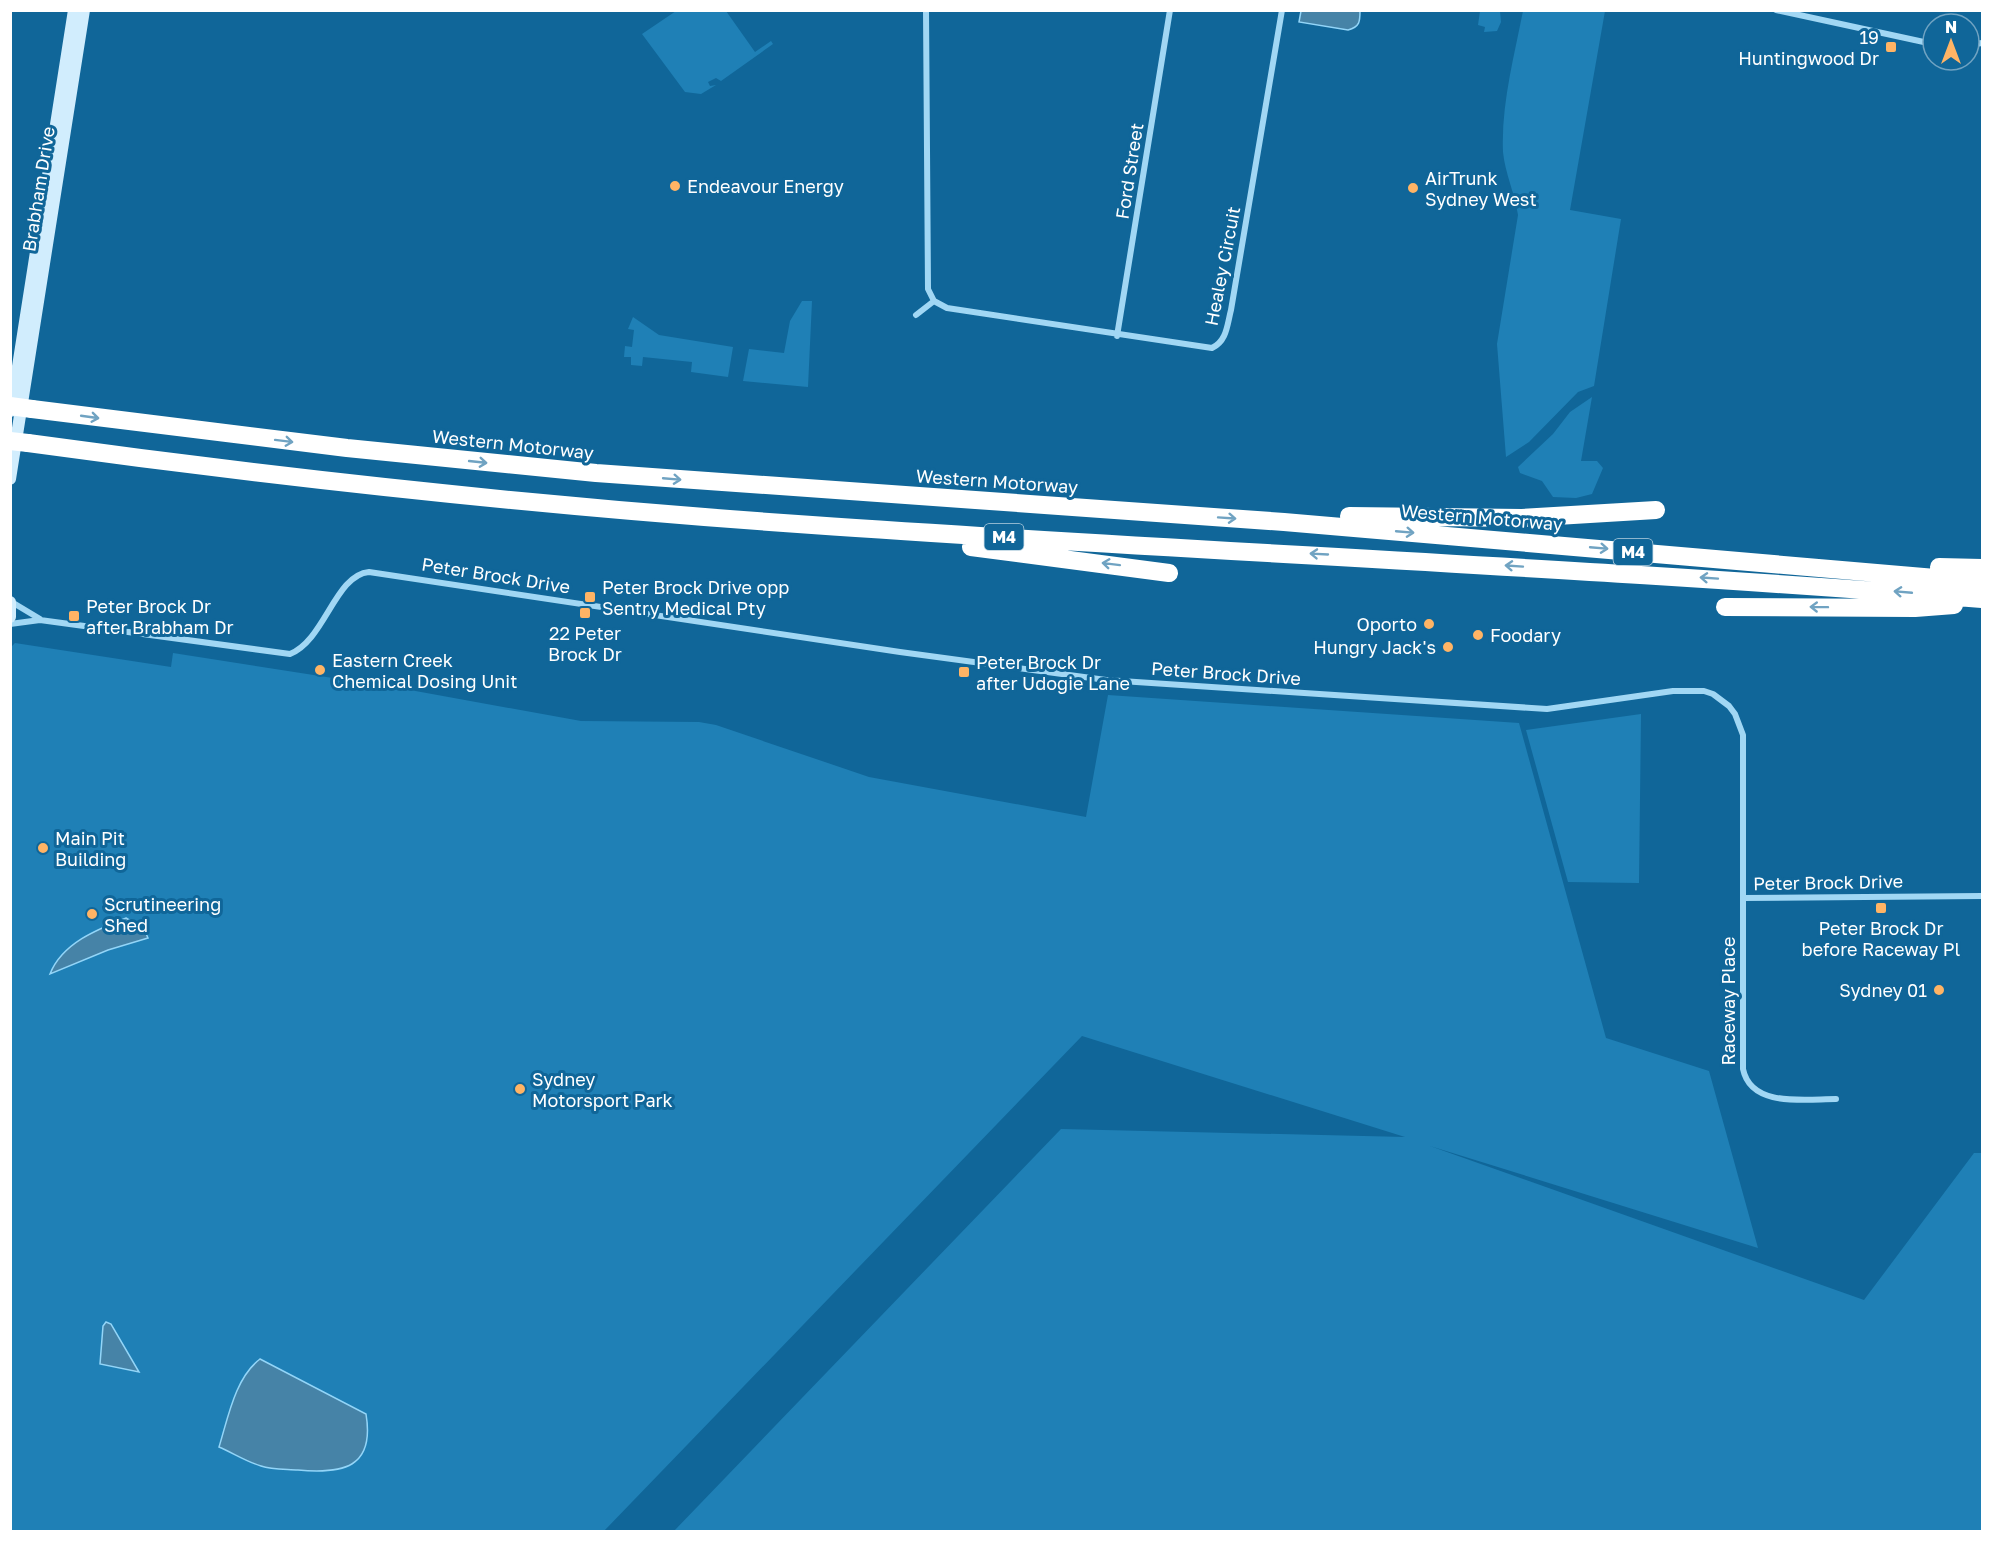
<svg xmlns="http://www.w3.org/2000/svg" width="1993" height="1542" viewBox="0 0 1993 1542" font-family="'Golos Text',sans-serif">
	<rect width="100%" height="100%" fill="#106699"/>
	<!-- green -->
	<path fill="#1f80b6" d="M676,11H726L755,52L771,41L773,44L721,81L716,78L708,82L710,86L716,85L701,94L685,92L642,34Z
		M1480,11H1500L1501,22L1497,31L1484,32L1485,27L1478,25Z
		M1523,11H1605L1570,210L1621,219L1594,386L1578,392L1529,442L1506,457L1497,344L1518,215C1515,194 1505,173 1503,152C1501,105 1514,57 1523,11Z
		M802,301H812L808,387L743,381L749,349L784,353L790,321Z
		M633,317L659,335L733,347L728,377L691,372L692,362L643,357L642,366L631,365V357H624L625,346L632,347L634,330L628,329Z
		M1592,397L1581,461H1597L1603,468L1592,494L1576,498L1553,497L1542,481L1520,473L1518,467L1553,434L1570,412Z
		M15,643L171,667L173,653L410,690L581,721L699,722L716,725L869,777L1086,817L1108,695L1519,723L1606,1038L1709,1071L1758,1248L1430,1146L1864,1300L1974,1153H1982V1531H674L1061,1129L1405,1137L1082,1036L604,1531L11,1532L10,648Z
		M1641,714L1639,883L1568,882L1526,730Z"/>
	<!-- water -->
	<path fill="#4683a7" stroke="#93d5f8" stroke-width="1.5" d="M1301,11H1360C1360,21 1360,27 1348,30L1299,22Z
		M126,918L144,929L148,938L108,950L50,974C62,943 98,929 126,918Z
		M106,1322L111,1324L139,1372L100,1364L103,1326Z
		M260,1359L366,1414C375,1468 343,1474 298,1470C287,1469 272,1470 261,1466C247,1462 233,1453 219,1447C228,1418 235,1378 260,1359Z"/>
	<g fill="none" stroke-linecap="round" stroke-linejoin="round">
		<!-- street -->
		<path stroke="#a1d7f4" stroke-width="6" d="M926,10L928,289L934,301L947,308L1212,348C1227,341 1227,325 1231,310L1282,10
			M1776,10L1933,44
			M1969,45L1982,43
			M916,315L934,301
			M1117,336L1170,10
			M10,601L40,619
			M10,624L40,620L290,654C325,640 335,575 369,572L900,652L1106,680L1547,709L1673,691H1704L1713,694L1729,706L1735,714L1743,735V1069C1751,1108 1805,1099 1836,1099
			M1743,898L1982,896"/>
		<!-- secondary -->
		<path stroke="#d1edfd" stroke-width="12" d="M11,411L74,10
			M10,479L84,10
			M10,602V617"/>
		<!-- highway -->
		<path stroke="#fff" stroke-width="18" d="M32,409L347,448L596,473L1284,522L1982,582
			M28,443C288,479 550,507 812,525C1202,552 1593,568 1982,599
			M1349,516L1522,518L1656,510
			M971,547L1169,573
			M1939,567L1982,568
			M1725,607L1915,608L1954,605"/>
		<!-- highway-bridge -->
		<path stroke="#fff" stroke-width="18" d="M10,406L32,409
			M10,441L28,443"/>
	</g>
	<!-- one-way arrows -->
	<defs><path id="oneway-shaft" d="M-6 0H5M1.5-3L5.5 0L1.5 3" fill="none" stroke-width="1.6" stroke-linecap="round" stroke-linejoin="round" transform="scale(1.5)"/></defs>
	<g stroke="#70a3c2">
		<use href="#oneway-shaft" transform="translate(90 417) rotate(8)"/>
		<use href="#oneway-shaft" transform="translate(284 441) rotate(7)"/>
		<use href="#oneway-shaft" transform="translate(478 462) rotate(6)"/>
		<use href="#oneway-shaft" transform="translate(672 479) rotate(5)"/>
		<use href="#oneway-shaft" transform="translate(1227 518) rotate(4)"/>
		<use href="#oneway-shaft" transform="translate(1405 532) rotate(5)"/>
		<use href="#oneway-shaft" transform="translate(1599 548) rotate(5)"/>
		<use href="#oneway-shaft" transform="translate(1319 554) rotate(-177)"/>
		<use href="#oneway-shaft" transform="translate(1111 564) rotate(-173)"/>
		<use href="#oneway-shaft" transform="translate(1514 566) rotate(-176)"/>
		<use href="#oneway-shaft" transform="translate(1709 578) rotate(-176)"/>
		<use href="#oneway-shaft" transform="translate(1903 592) rotate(-175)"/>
		<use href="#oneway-shaft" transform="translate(1819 607) rotate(-179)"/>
	</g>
	<!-- markers -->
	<g fill="#ffb465" stroke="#106699" stroke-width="2">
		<rect x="1885" y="41" width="12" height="12" rx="3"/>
		<circle cx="675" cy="186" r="6"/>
		<circle cx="1413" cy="188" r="6"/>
		<rect x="584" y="591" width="12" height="12" rx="3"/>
		<rect x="579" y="607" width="12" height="12" rx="3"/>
		<rect x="68" y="610" width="12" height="12" rx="3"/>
		<circle cx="1429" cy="624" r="6"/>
		<circle cx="1478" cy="635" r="6"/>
		<circle cx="1448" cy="647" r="6"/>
		<circle cx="320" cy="670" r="6"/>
		<rect x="958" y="666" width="12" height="12" rx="3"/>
		<circle cx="43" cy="848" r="6"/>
		<rect x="1875" y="902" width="12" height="12" rx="3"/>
		<circle cx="92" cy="914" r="6"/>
		<circle cx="1939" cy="990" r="6"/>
		<circle cx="520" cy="1089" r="6"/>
	</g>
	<g text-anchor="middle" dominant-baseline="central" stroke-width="6" stroke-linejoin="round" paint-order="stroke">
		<!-- shield labels -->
		<g fill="#106699" stroke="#b7d1e0" stroke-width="1.5">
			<rect x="984.5" y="524" width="39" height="26" rx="4.5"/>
			<rect x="1613.5" y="539" width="39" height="26" rx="4.5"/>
		</g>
		<g font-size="16" font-weight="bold" fill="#fff">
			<text x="1004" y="537">M4</text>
			<text x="1633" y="552">M4</text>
		</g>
		<!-- poi labels -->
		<g font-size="18" fill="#fff" stroke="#106699" text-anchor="start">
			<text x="1879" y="37" text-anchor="end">19<tspan x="1879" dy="21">Huntingwood Dr</tspan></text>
			<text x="1425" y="178">AirTrunk<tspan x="1425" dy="21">Sydney West</tspan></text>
			<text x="687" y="186">Endeavour Energy</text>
			<text x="602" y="587">Peter Brock Drive opp<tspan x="602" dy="21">Sentry Medical Pty</tspan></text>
			<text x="86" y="606">Peter Brock Dr<tspan x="86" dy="21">after Brabham Dr</tspan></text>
			<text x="1417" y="624" text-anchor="end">Oporto</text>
			<text x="585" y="633" text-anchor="middle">22 Peter<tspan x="585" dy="21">Brock Dr</tspan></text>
			<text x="1490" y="635">Foodary</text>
			<text x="1436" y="647" text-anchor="end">Hungry Jack's</text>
			<text x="332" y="660">Eastern Creek<tspan x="332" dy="21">Chemical Dosing Unit</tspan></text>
			<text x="976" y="662">Peter Brock Dr<tspan x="976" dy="21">after Udogie Lane</tspan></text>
			<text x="55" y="838">Main Pit<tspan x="55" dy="21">Building</tspan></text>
			<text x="104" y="904">Scrutineering<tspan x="104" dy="21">Shed</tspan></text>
			<text x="1881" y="928" text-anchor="middle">Peter Brock Dr<tspan x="1881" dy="21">before Raceway Pl</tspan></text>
			<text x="1927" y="990" text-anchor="end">Sydney 01</text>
			<text x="532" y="1079">Sydney<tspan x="532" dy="21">Motorsport Park</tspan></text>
		</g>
		<!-- street labels -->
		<g font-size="18" fill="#fff" stroke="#106699">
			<text transform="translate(1129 171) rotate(-81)">Ford Street</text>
			<text transform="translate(38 189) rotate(-81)">Brabham Drive</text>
			<text transform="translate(1222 266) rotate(-79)">Healey Circuit</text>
			<text transform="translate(513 444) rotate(6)">Western Motorway</text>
			<text transform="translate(997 481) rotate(4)">Western Motorway</text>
			<text transform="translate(1482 517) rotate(5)">Western Motorway</text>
			<text transform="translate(496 575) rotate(9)">Peter Brock Drive</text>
			<text transform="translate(1226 673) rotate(4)">Peter Brock Drive</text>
			<text transform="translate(1828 882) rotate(-1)">Peter Brock Drive</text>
			<text transform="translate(1728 1001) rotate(-90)">Raceway Place</text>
		</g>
	</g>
	<!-- border -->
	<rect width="1993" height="1542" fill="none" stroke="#ffffff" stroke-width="24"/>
	<!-- north arrow -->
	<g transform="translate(1951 42)"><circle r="28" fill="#106699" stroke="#70a3c2" stroke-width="1.5"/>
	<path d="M0-4.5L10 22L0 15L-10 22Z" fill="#ffb465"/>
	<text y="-9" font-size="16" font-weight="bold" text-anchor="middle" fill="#ffffff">N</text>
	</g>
</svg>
